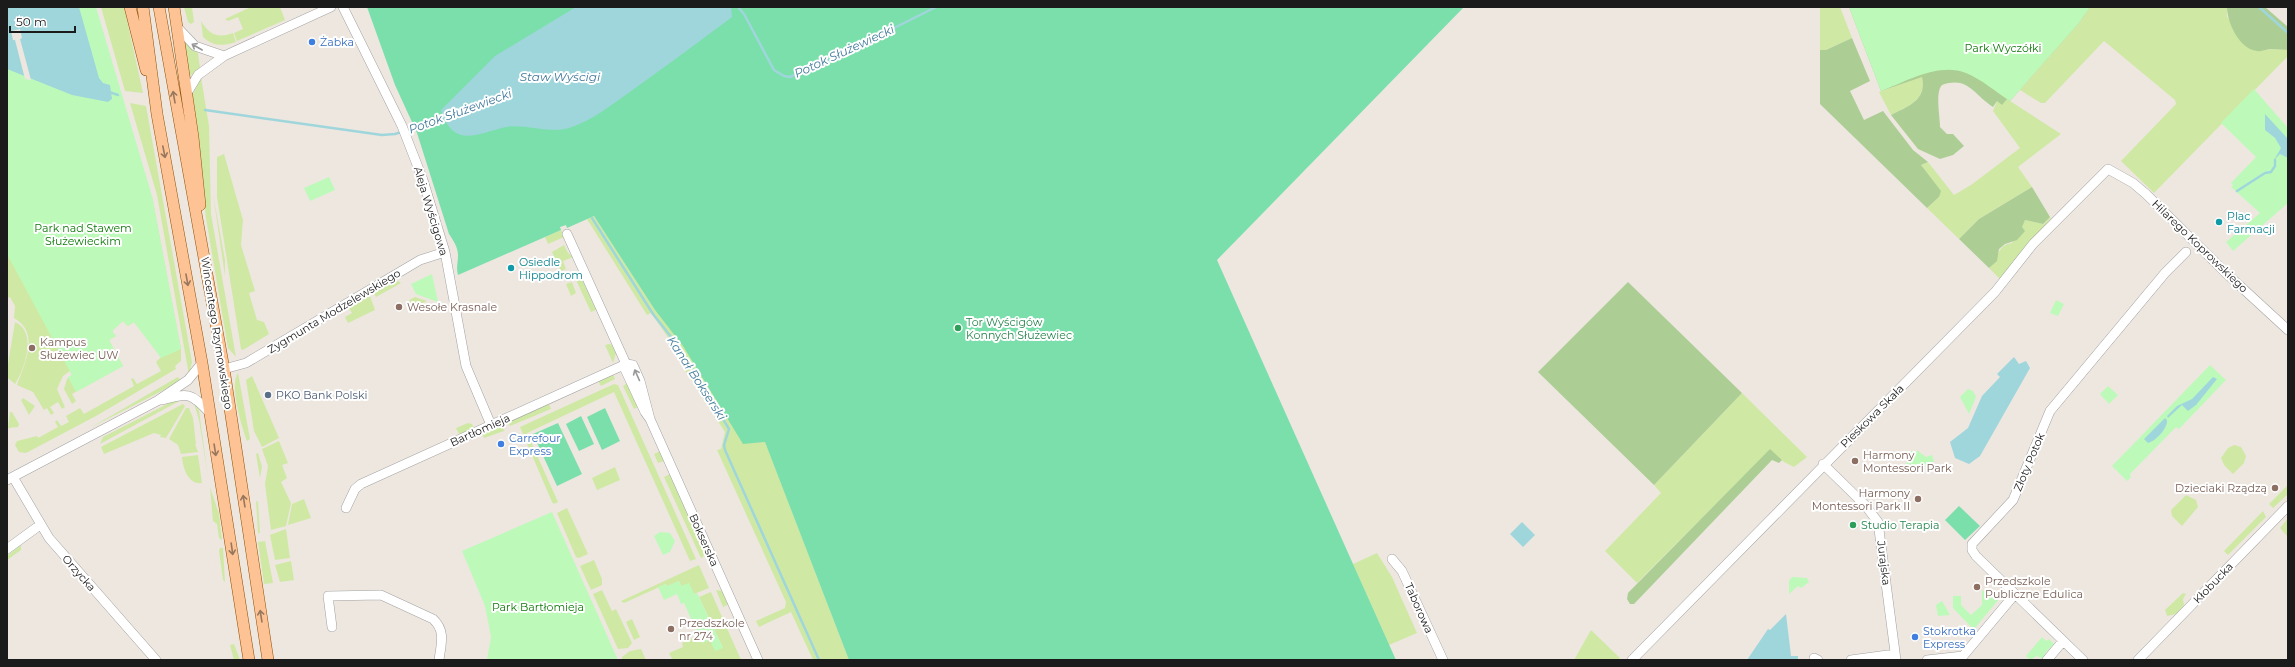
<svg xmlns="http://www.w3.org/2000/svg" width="2295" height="667" viewBox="0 0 2295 667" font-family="Montserrat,sans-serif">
	<rect width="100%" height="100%" fill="#ede7e0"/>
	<!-- grass -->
	<path fill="#cfe9a4" d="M101,7H124L143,93L125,91Z
		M184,7H192L194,22L191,24L188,22Z
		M251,7H280L285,20L237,41L234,33L243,29L238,17L228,21L225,19Z
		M1820,7H1840L1852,38L1826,50H1820Z
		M2090,7H2227V17L2258,51L2273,49L2288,50V56L2154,193L2121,161L2176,104L2175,100L2104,41L2045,103H2041L2020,90L2078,24Z
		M201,21C209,34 217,39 233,33L236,42C223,46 214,47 203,37Z
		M184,42L198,53L200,68L190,76Z
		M1922,76C1927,100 1909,106 1891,115L1879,92Z
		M201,77L209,126L211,214L236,357L228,348L206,218L192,96Z
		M2007,99L2061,134L2018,167L2032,187L1979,219L1959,239L1927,208L1939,197L1921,165L1928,162L1954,195L1971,185L2020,148L1993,111L1997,101Z
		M130,103L146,106L192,362L189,375L157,195Z
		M224,154L243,220L241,245L255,291L249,293L257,320L264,322L269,334L243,350L241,349L217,197V157Z
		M213,194L225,260V276Z
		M152,196L181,349V361L175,366L176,369L96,416L26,453L19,452L15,445L17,441L37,436L38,438L58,427L55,422L57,420L61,426L69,422L66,416L80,408L84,414L134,386L131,379L133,378L137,384L161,371L156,362L161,357L134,322L128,326L123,321L112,331L116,336L109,340L123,366L72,394L76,401L72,404L64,389L67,379L72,375L70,371L63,376L57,389L65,407L62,409L58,402L50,407L54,413L51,415L47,408L44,410L33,392L17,385C24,364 41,333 14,318L15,306L10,297L7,298V254Z
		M594,216L655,310L765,441L849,660H813L791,612L759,627L756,621L785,608L786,602L717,450L721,449L725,432L684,369L688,366L651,313L647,315L587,219Z
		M2050,217L2051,218L2000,279L1989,268C2001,257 1995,246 2012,243L2025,220L2043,224Z
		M561,230L564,237L548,244L545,237Z
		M564,245L568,253L573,257L563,261L566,269L561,271L552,252Z
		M581,277L596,310L591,312L576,280Z
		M396,280L401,283L376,297L374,293Z
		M572,282L576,293L571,296L566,284Z
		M370,296L375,310L348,323L345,317L352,313L349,308Z
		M415,297L427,301L412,308L409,300Z
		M15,322C38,332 24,370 15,384L8,378L7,370Z
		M609,344L612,345L616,353L613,363L605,345Z
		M238,373L250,439L247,441C242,428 229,385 238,373Z
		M613,374L615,379L601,386L598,381Z
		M252,376L279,438L262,447L254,431L246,380Z
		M178,377L181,381L90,428L176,378Z
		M629,382L640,406L634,409L623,386Z
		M614,384L618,385L696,559L690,561L614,392L527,433L558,502L554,504L552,502L520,427Z
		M1742,393L1807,457L1794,467L1784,462L1770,450L1637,583L1605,551L1661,493L1654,485Z
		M23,398L35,406L29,415L21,400Z
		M179,398L183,399L100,444L103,437Z
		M193,400L199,410L208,477L199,420Z
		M183,404L185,406L166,438L160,437L161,435L154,433L104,454L101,447Z
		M549,404L551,409L510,426L508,422Z
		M186,408H189L193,418L196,444H195L198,452L181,454L178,445L169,439Z
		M10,412H12L19,424L18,427L8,428Z
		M468,423L472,424L474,428L459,434L456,428Z
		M503,425L504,431L484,438L482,434Z
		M279,441L288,463L282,465L287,478L281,482L291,503L286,526L271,530L265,484L268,466L262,449Z
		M2234,445L2241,447L2246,456L2244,463L2233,474L2224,465L2221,458L2228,448Z
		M660,451L664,461L658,463L654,454Z
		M258,453L262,467L260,478L256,454Z
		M198,455L202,483C188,485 183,468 182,457Z
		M615,467L620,480L597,490L592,478Z
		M670,474L705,552L703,557L701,558L664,477Z
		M2288,485V494L2273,508L2269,504Z
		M210,487L219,514L222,540L219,538L217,524L213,521Z
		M2186,495L2196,500L2198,507L2182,526L2172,516L2171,510Z
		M304,499L311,518L288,525L292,504Z
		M256,501L258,502L260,533H258Z
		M567,508L588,554L579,558L576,557L557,513Z
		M2263,511L2266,517L2228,555L2224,551Z
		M2288,518V537L2280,528Z
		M286,529L290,558L275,560L270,535Z
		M265,541L273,583L264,584L258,542Z
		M21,545V550L7,560V556Z
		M220,548H223L225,582L223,580L219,551Z
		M1377,553L1392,577L1417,633L1389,645L1353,564Z
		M594,560L602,579V585L591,590L580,566Z
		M291,561L294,580L280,582L275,565Z
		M699,565L709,588L694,594L681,586L679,581L667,587L666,584L624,603L621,601Z
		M602,590L612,611L616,609L632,643L628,648L618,649L593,594Z
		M716,590L723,591L729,604L723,607Z
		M711,592L741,660H670L672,659L669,653L683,647L682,643L699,635L702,643L710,639L723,648L699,597Z
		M2183,593L2186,594L2183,599L2184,605L2176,614L2167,616L2165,610Z
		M632,619L640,637L634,640L626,622Z
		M1591,630L1620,658L1618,660H1574Z
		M234,644L240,660H234L230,645Z
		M641,649L646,660H622V657L630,651Z"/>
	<!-- forest -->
	<path fill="#acce94" d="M1849,7H2090L2078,24L2010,101L2007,99L2002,105L1997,101L1993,107C1973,94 1968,76 1942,85C1935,92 1940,116 1940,127L1947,134H1953L1964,146L1953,155L1940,159L1918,149L1891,115C1909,106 1927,100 1922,77L1881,91Z
		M2227,7H2265L2288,27V50C2283,50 2277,49 2272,49C2267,49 2262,52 2257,51C2239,49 2227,22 2227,7Z
		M1852,38L1870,81L1850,91L1864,120L1883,111L1913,150L1928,162L1921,165L1941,191L1939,197L1927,208L1820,104V50H1826Z
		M2032,187L2050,217L2043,224L2025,220L2022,227L2025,231L2017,240L2005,244L1999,249L1997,261L1989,268L1959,239L1979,219Z
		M1628,282L1742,393L1654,485L1538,372Z
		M1770,449L1782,460L1779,463L1772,460L1634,604H1630L1627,599L1628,593Z"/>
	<!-- park -->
	<path fill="#bdfaba" d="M7,7H96L152,196L181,349L161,358L134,322L128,326L123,321L112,331L116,336L109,340L123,366L76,392L68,377L72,375L7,254Z
		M1849,7H2090L2078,24L2010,101C1996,92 1981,79 1966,73C1939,62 1905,82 1881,91Z
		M2254,89L2288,128V203L2233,251L2226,242L2260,213L2231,187L2233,185L2231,183L2256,157L2221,123Z
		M329,177L335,190L310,201L304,188Z
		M432,274L438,302L416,294L411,284Z
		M2056,300L2064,304L2058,316L2050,313Z
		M2210,365L2226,380L2179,429L2176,427L2130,474L2131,477L2127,481L2112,466Z
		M2108,386L2118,395L2109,404L2100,394Z
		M1968,389L1973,391L1976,397L1969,414L1960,397Z
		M1906,451H1918L1926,457L1932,455L1934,462L1907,471Z
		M552,512L618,660H487L491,637L485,606L462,551Z
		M660,532L670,533L675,541L670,552L663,555L654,536Z
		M1792,577L1807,578L1809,582L1801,588L1798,586L1789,594V581Z
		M679,581L681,586L689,583L694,594L697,593L723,648L715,651L710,640L702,643L684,603L681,604L677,594L664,600L658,587L666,584L667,586Z
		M1990,590L1999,599L1975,628L1971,627L1953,608V596H1961V605L1971,615L1982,605V591Z
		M1942,601L1950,615L1938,616L1936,605Z
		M2042,637L2046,641L2049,639L2054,644L2045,653L2043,659L2037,656L2030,660L2026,656Z"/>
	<!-- pitch -->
	<path fill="#7bdfac" d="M367,7H1464L1217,260L1396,660H849L765,442L743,444L683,346L655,310L594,216L567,228L566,225L560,227L561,230L458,275C456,268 458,263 458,255C458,247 453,240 449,234L417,133L395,85Z
		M605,408L620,441L602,450L587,417Z
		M581,416L594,444L579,451L566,424Z
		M558,423L582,474L557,486L533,434Z
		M1959,506L1980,526L1965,540L1945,520Z"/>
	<!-- water -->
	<path fill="#9fd6dc" d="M7,7H79L99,78L103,83L110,85L112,99L108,102L72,95L7,69Z
		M576,7H731L732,17C697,43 662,69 627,94C610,106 592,120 572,127C550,135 527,123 506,127C478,133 454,150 441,110L495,56Z
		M2265,114L2288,139V158L2280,154L2274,160L2281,148L2275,138L2265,130Z
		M2014,357L2019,364L2026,361L2030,368L1980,456L1969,464L1955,458L1950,442L1968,428L1982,396L2000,377L1997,374Z
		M2213,377L2217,379L2196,405L2188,411L2182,405L2168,418L2167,416L2177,406L2192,399Z
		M2165,418L2167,420C2168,428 2156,441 2148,443L2144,439Z
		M1522,522L1535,535L1523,547L1510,534Z
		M1786,614L1791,656H1798V659L1747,660L1768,629L1770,630Z"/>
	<!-- pier -->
	<path fill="#ede7e0" d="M20,29L22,38L20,39L31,80L25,79L15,40H13L11,31Z"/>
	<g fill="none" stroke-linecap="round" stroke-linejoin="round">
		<!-- stream -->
		<path stroke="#9fd6dc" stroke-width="2.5" d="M738,7L744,14L774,70L784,76L790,77L824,63L936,7
			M2259,7L2288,33
			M109,92L118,95
			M205,110L382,135L395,134L446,118
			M2237,191L2265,173L2271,172L2275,166V160
			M592,218L653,314L679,347L729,429L724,445L725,450L819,660"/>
		<!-- minor casing -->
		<g stroke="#a2a2a2" stroke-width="10">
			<path id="minor" d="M343,7L402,126L423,180L445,252L466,366L491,425
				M177,27L195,46L224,56
				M187,93L198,75L224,56L331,7
				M567,234L626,364
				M623,365L645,412L650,419L758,660
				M224,369L246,363L420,260L445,252
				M162,400C188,393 190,392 209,412
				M1823,464L1865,505L1878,522L1896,660
				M13,477L49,538L156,660
				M7,480L157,401L188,380L202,363
				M346,508L355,489L361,484L626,364L633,365L640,381L650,419
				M7,549L40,525
				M1392,559L1402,571L1443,660
				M332,627L328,596L381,595L433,619C446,631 441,644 439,660
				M1814,658L1818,660
				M1632,660L1995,292L2033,244L2108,169L2133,183L2146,194L2227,274L2288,330
				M1851,660L1895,654
				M1927,660L1963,656L2015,594
				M2047,660L2063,641
				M2083,660L1976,556L1972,550V544L2013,500L2050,411L2165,273L2186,252
				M2138,660L2288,506"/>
		</g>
		<!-- major casing -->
		<g stroke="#924f00" stroke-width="12">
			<path id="major" d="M130,7L146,70
				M143,7L157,114L202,363L249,660
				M159,7L224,369L268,660
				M174,7L193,137L200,205"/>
		</g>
		<!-- minor -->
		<use href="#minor" stroke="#fff" stroke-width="9"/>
		<!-- major -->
		<use href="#major" stroke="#fdc395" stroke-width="11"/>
	</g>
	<!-- one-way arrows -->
	<defs><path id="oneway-shaft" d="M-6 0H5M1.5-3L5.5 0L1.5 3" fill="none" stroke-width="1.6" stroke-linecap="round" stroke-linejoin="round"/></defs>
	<g stroke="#989898">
		<use href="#oneway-shaft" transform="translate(197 47) rotate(-150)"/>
		<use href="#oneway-shaft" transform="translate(637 375) rotate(-114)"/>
	</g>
	<g stroke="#97775e">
		<use href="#oneway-shaft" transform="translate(174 97) rotate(-100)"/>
		<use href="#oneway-shaft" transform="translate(164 152) rotate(79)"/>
		<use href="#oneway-shaft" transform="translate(187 280) rotate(80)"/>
		<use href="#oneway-shaft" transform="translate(215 450) rotate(81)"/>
		<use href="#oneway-shaft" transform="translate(244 501) rotate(-99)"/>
		<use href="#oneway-shaft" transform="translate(232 549) rotate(82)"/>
		<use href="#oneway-shaft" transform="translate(261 616) rotate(-99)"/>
	</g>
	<!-- markers -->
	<g fill="#3f7fe0" stroke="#fff" stroke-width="1.5">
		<circle cx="312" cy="42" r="4"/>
		<circle cx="501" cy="444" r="4"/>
		<circle cx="1915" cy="637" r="4"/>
	</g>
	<g fill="#0f9aa8" stroke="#fff" stroke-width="1.5">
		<circle cx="2219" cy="222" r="4"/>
		<circle cx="511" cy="268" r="4"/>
	</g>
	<g fill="#8d6e63" stroke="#fff" stroke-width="1.5">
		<circle cx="399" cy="307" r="4"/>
		<circle cx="32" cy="348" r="4"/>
		<circle cx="1855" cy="461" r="4"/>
		<circle cx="2275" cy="488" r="4"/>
		<circle cx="1918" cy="499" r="4"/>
		<circle cx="1977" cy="587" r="4"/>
		<circle cx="671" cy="629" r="4"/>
	</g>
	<g fill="#2e9e5b" stroke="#fff" stroke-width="1.5">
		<circle cx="958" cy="328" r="4"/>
		<circle cx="1853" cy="525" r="4"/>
	</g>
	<circle fill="#5c6f8a" stroke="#fff" stroke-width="1.5" cx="268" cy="395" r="4"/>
	<g text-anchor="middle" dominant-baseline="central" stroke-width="4" stroke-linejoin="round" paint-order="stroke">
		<!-- shop labels -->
		<g font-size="11" fill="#366cbe" stroke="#fff" text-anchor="start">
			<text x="320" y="42">Żabka</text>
			<text x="509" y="438">Carrefour<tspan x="509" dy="13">Express</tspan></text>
			<text x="1923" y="631">Stokrotka<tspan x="1923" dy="13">Express</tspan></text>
		</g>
		<!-- park labels -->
		<g font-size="11" fill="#0e7909" stroke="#fff">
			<text x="2003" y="48">Park Wyczółki</text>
			<text x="83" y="228">Park nad Stawem<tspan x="83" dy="13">Służewieckim</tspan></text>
			<text x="538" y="607">Park Bartłomieja</text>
		</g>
		<!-- street labels -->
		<g font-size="11" fill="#1b1b1b" stroke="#fff">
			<text transform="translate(431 211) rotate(73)">Aleja Wyścigowa</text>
			<text transform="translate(2200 246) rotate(44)">Hilarego Koprowskiego</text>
			<text transform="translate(334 311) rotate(-31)">Zygmunta Modzelewskiego</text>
			<text transform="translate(217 333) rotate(81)">Wincentego Rzymowskiego</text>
			<text transform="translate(1872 416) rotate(-45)">Pieskowa Skała</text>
			<text transform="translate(480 430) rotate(-24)">Bartłomieja</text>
			<text transform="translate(2029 462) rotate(-67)">Złoty Potok</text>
			<text transform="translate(704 540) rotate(66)">Bokserska</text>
			<text transform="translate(1884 563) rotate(83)">Jurajska</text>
			<text transform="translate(79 573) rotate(49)">Orzycka</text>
			<text transform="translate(2213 583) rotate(-46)">Kłobucka</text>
			<text transform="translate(1419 608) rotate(66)">Taborowa</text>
		</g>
		<!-- culture labels -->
		<g font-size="11" fill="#0d838f" stroke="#fff" text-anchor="start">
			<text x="2227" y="216">Plac<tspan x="2227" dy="13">Farmacji</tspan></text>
			<text x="519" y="262">Osiedle<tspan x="519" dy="13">Hippodrom</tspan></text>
		</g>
		<!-- education labels -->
		<g font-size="11" fill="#785e54" stroke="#fff" text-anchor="start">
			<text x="407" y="307">Wesołe Krasnale</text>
			<text x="40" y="342">Kampus<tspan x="40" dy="13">Służewiec UW</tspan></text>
			<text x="1863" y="455">Harmony<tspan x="1863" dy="13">Montessori Park</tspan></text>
			<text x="2267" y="488" text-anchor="end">Dzieciaki Rządzą</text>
			<text x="1910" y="493" text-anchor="end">Harmony<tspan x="1910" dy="13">Montessori Park II</tspan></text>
			<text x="1985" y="581">Przedszkole<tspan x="1985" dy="13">Publiczne Edulica</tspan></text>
			<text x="679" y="623">Przedszkole<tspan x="679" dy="13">nr 274</tspan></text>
		</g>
		<!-- leisure labels -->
		<g font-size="11" fill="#27864d" stroke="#fff" text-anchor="start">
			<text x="966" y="322">Tor Wyścigów<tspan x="966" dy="13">Konnych Służewiec</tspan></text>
			<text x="1861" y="525">Studio Terapia</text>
		</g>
		<!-- service labels -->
		<g font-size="11" fill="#4e5e75" stroke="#fff" text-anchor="start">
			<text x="276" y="395">PKO Bank Polski</text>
		</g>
		<!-- water labels -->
		<g font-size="12" font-style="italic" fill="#427a9c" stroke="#fff">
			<text transform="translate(844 51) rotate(-25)">Potok Służewiecki</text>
			<text x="560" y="76">Staw Wyścigi</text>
			<text transform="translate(460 111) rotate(-20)">Potok Służewiecki</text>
			<text transform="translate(697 378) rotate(57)">Kanał Bokserski</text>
		</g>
	</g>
	<!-- border -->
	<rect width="2295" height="667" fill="none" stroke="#1b1b1b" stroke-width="16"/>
	<!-- scale -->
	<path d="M10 26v6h65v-6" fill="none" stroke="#1b1b1b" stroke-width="2"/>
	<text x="16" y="26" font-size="12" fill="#1b1b1b" stroke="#ffffff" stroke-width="3" paint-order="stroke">50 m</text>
</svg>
